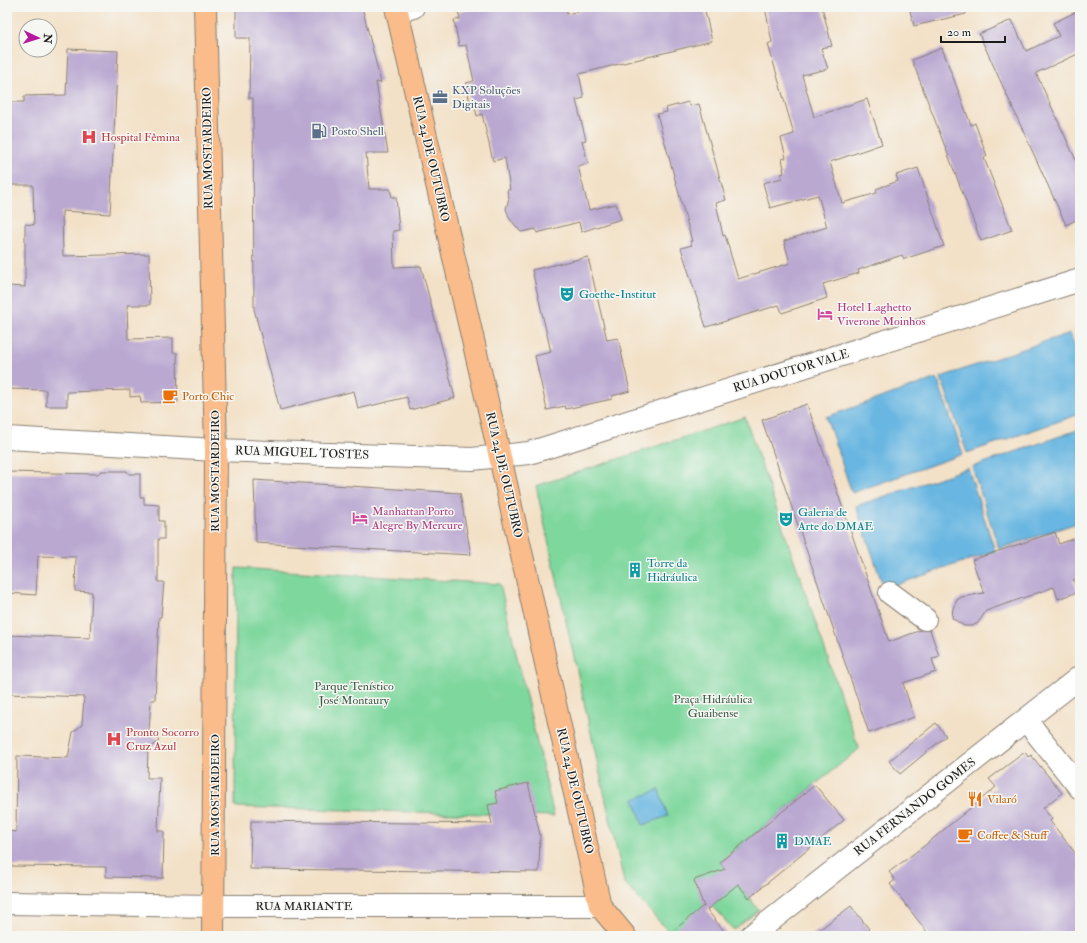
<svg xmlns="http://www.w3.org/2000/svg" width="1087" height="943" viewBox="0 0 1087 943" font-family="'IM FELL Double Pica',serif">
	<rect width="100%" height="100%" fill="#f6f6f2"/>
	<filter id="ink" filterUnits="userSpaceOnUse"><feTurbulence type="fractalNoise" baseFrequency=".025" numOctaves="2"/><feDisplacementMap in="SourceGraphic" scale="8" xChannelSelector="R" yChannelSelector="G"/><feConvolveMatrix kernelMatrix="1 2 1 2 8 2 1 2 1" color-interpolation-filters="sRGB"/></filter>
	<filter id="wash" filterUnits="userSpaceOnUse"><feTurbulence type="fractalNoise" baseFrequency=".012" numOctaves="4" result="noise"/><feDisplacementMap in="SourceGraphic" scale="16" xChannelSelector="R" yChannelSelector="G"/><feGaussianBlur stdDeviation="0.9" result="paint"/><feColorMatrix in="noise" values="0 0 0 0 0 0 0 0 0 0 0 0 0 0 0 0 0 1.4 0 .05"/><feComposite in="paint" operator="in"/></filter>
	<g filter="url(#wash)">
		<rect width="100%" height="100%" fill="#f3e1c7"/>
		<!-- green -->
		<path fill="#7ed79d" stroke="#4d7a5c" d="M745,417L859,749L720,862L759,910L734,930L709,903L672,936L624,882L536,486Z
			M236,568L500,584L554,816L235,807Z"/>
		<!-- water -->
		<path fill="#67b6e1" stroke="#42697e" d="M1070,333L1080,361V414L967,453L941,377Z
			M937,378L963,454L852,493L826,417Z
			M1080,429V522L999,549L972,467Z
			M968,468L995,551L884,589L856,506Z
			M659,790L668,816L643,825L634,799Z"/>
		<g id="blocks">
			<!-- building -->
			<path fill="#baa8d1" d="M236,7H362L381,83L376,82L388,153H366L369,189H390L392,197H396L399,230L393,231L394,267L421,266L455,398L410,410L407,397L358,409L354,391L280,410L254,309L253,98H249L250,38H236Z
				M482,7H566L567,14L596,7H704L712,41L579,74L584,98L576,100L586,140L582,141L588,163L578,166L589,210L616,204L621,219L581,232L579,222L537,233L536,229L521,232L510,219L506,209L509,198L507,190H510L505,158L493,161L482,114L477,116L474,102L470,103L466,83L474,81L466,45L459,46L454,20L460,19L458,12Z
				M765,7H822L832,46L821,48L828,69L802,75L814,117L867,99L882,144L830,162L842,203L877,193L876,189L898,181L896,175L918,168L944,246L904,259L902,255L858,270L859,273L823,284L827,298L782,313L779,305L706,327L681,248L692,245L690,241H692L657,114L667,112L666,108L688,102L690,106L699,104L726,200L716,203L723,236L725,235L738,279L790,263L784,241L827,227L818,195L770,208L763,183L782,178L781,174L784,173L783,168H784L782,159L786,158L781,138L794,134L768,44L772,42Z
				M909,7H965L966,14L914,26Z
				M1080,10V53L1036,73L1080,169V218L1066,225L979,34L1012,20L1026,51L1059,36L1053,23Z
				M942,48L971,125L975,123L987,156L984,158L1012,230L981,241L912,60Z
				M68,49L118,51L110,214L62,211L63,256L149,254L150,305H127L128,339L173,338V353H177L178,402L141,403L140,396L130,397V390L67,392V406H46V390L7,389V286L25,287V224L34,225L33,185H7V102H24V96L66,95Z
				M588,257L607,340L618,338L630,391L612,396V399L566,409L565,406L547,410L535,356L551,352L532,270Z
				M807,404L889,642L921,630H930L939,656L932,659L936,672L903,683L914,717L869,733L762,420Z
				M101,471H127L129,474H140V497H144V504L159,505V521H164V539H158V582H164L161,617H159L155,700H151L149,731L159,741L148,750L147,778H160L158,831H164L163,878L106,877V867L7,866V831L16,832L17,756L68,758L73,732L82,725L84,697L7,694V635L90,638L92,592L75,591L76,557L38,556L36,595L7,593V472L98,474Z
				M254,480L460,493L471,555L256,543Z
				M1055,532L1059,544L1080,536V578L1073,580L1078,592L1058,599L1054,587L986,611L978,623L972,626H964L952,618L953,608L957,600L962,597L984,593L972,560Z
				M936,723L946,736L900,774L889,761Z
				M1025,752L1028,757L1031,755L1062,793L1043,808L1052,819L1050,821L1080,859V936H930L890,884L895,880L889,872L924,846L996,787L989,779Z
				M528,783L540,835L539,872L250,869L251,821L492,824L488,805L498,803L495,791Z
				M815,785L844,820L749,898L738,884L707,910L728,936H667L703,906L704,907L694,880L725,869L720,862Z
				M851,906L869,929L861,936H811Z"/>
		</g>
	</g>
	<g filter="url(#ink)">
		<use href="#blocks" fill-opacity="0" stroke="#887e72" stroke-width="1"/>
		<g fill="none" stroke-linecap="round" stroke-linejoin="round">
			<!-- minor casing -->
			<g stroke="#887e72" stroke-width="24">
				<path id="minor" d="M397,11L413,7
					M7,438L216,450L472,459L529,453L1080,280
					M890,593L925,619
					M1026,720L1080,788
					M7,903L215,906H600
					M751,936L1080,677"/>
			</g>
			<!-- major casing -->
			<g stroke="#887e72" stroke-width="24">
				<path id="major" d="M205,7L216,450L213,936
					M396,7L500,457L600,906L625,936"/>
			</g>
			<!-- minor -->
			<use href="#minor" stroke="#fff" stroke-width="22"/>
			<!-- major -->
			<use href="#major" stroke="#f9bc8a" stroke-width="22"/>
		</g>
	</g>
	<!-- icons -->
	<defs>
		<g id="office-bare" transform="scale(1.2)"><path d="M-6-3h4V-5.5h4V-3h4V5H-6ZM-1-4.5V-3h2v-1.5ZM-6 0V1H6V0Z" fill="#5c6f8a" stroke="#f6f6f2" stroke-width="2.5" paint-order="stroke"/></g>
		<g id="fuel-bare" transform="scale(1.2)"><path d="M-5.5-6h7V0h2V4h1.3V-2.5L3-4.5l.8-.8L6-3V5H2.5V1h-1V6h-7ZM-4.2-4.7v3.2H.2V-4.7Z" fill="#5c6f8a" stroke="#f6f6f2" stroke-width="2.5" paint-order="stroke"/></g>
		<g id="hospital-bare" transform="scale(1.2)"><path d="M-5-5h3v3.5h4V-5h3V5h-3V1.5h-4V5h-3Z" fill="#e0444e" stroke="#f6f6f2" stroke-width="2.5" paint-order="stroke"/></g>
		<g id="theatre-bare" transform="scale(1.2)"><path d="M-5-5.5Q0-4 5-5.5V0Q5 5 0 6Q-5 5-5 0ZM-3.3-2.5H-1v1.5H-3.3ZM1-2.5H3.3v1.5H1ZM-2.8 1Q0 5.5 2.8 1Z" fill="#0f9aa8" stroke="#f6f6f2" stroke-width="2.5" paint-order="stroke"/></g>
		<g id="hotel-bare" transform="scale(1.2)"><path d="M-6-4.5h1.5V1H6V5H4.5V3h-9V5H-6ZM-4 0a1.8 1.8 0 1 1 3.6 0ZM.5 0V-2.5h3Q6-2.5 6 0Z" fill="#d1479c" stroke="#f6f6f2" stroke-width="2.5" paint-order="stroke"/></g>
		<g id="cafe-bare" transform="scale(1.2)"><path d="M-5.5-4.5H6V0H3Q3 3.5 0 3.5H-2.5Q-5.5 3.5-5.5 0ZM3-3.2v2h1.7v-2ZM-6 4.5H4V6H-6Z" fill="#e8710a" stroke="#f6f6f2" stroke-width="2.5" paint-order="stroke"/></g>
		<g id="building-bare" transform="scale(1.2)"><path d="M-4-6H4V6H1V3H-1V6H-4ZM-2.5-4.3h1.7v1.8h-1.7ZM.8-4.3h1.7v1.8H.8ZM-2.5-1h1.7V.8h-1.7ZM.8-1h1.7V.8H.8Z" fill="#0f9aa8" stroke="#f6f6f2" stroke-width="2.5" paint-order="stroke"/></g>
		<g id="restaurant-bare" transform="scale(1.2)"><path d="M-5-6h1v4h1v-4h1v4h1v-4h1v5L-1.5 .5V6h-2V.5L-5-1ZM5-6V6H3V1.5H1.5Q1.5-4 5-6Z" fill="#e8710a" stroke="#f6f6f2" stroke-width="2.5" paint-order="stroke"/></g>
	</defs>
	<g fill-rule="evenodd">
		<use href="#office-bare" x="440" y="97"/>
		<use href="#fuel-bare" x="319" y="131"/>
		<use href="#hospital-bare" x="89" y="137"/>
		<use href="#theatre-bare" x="567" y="294"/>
		<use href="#hotel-bare" x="825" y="314"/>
		<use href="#cafe-bare" x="170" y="396"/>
		<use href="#hotel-bare" x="360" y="518"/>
		<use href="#theatre-bare" x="786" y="519"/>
		<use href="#building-bare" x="635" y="570"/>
		<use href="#hospital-bare" x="114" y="739"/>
		<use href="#restaurant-bare" x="975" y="799"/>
		<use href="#cafe-bare" x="965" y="835"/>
		<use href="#building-bare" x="782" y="841"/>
	</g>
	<g text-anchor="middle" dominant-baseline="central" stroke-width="3" stroke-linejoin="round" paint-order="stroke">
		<!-- service labels -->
		<g font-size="12" fill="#4e5e75" stroke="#f6f6f2" text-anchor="start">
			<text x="452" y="90">KXP Soluções<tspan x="452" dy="14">Digitais</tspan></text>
			<text x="331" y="131">Posto Shell</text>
		</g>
		<!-- health labels -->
		<g font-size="12" fill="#be3a42" stroke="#f6f6f2" text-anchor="start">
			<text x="101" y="137">Hospital Fêmina</text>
			<text x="126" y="732">Pronto Socorro<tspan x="126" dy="14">Cruz Azul</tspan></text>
		</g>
		<!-- street labels -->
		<g font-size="12" fill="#1c1c1c" stroke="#f6f6f2">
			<text transform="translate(208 148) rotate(-91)">RUA MOSTARDEIRO</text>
			<text transform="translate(431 159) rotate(77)">RUA 24 DE OUTUBRO</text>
			<text transform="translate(791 371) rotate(-17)">RUA DOUTOR VALE</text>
			<text transform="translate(302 453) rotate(2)">RUA MIGUEL TOSTES</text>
			<text transform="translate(215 471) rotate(-90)">RUA MOSTARDEIRO</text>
			<text transform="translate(504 475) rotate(77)">RUA 24 DE OUTUBRO</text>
			<text transform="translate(575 791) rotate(77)">RUA 24 DE OUTUBRO</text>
			<text transform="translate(215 795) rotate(-90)">RUA MOSTARDEIRO</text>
			<text transform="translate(915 807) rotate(-38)">RUA FERNANDO GOMES</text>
			<text x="304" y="906">RUA MARIANTE</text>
		</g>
		<!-- culture labels -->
		<g font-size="12" fill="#0d838f" stroke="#f6f6f2" text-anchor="start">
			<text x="579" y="294">Goethe-Institut</text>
			<text x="798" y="512">Galeria de<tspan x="798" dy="14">Arte do DMAE</tspan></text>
			<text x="647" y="563">Torre da<tspan x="647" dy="14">Hidráulica</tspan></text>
			<text x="794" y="841">DMAE</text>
		</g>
		<!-- hotel labels -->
		<g font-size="12" fill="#b23c85" stroke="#f6f6f2" text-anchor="start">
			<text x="837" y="307">Hotel Laghetto<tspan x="837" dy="14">Viverone Moinhos</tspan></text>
			<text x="372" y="511">Manhattan Porto<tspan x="372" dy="14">Alegre By Mercure</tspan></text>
		</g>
		<!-- food labels -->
		<g font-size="12" fill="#c56008" stroke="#f6f6f2" text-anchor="start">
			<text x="182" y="396">Porto Chic</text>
			<text x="987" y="799">Vilaró</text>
			<text x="977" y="835">Coffee &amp; Stuff</text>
		</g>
		<!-- park labels -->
		<g font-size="12" fill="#3e5d49" stroke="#f6f6f2">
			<text x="354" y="686">Parque Tenístico<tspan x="354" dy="14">José Montaury</tspan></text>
			<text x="713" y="699">Praça Hidráulica<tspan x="713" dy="14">Guaibense</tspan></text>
		</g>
	</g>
	<!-- margin -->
	<rect width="1087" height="943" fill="none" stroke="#f6f6f2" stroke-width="24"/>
	<!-- north arrow -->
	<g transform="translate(38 38) rotate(94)"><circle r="19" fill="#f6f6f2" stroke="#9f9f9c"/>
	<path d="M0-3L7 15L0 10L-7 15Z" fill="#b5179e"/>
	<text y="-6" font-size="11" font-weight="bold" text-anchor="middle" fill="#1c1c1c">N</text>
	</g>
	<!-- scale -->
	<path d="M941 36v6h64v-6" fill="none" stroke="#1c1c1c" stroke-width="2"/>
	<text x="947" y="36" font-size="12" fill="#1c1c1c" stroke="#f6f6f2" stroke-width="3" paint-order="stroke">20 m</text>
</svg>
